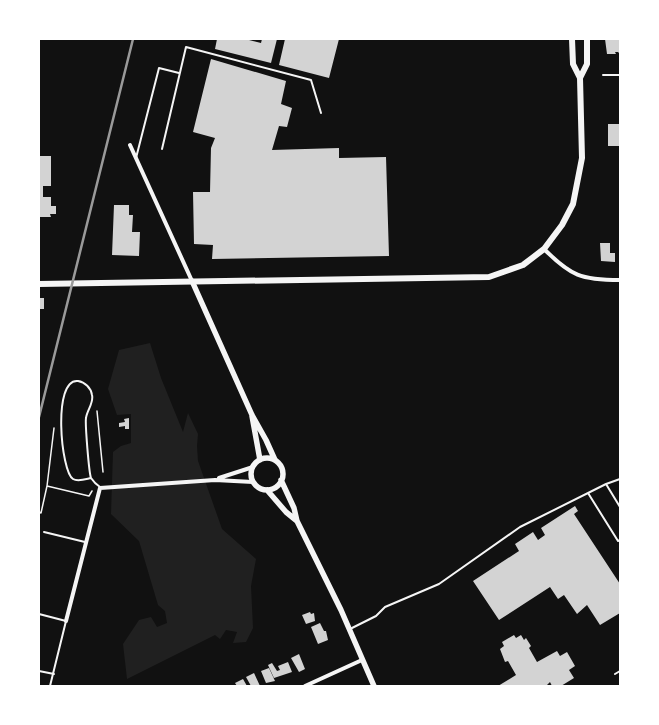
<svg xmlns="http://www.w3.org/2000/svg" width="659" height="725" viewBox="0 0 659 725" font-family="'DM Sans',sans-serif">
	<rect width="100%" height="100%" fill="#111"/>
	<!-- green -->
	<path fill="#202020" d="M150,343L161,378L183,432L188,413L198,434L197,446L198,461L222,529L256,559L251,586L253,628L246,642L233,643L237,632L226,630L220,639L215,635L127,679L123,644L139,620L151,617L157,627L167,623L165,611L158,605L139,541L111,514L113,452L121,446L131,443V414L117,415L108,389L119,350Z"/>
	<!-- building -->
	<path fill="#d3d3d3" d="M217,39H245L261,43L262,39H277L271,63L215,49Z
		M285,39H339L329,78L279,65Z
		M605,39H620V54L618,52H615L616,54H607Z
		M211,59L286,81L281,104L292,108L287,127L279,126L272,150L339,148V158L386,157L389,256L212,259L213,245L194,244L193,192H210L211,148L215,138L193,132Z
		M608,124H620V146H608Z
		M39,156H51V186H43V197H51V206H56V214H50L51,217H39Z
		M114,205H129V215H133L132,232H140L139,256L112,255Z
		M600,243H610V253H615V262L601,261Z
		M39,298H44V309H39Z
		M129,418V429H125V426L119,427V423L125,422L124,419Z
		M575,506L578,511L574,514L620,584V613L600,625L587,605L577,614L564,595L558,599L550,587L499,620L473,581L519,551L515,544L533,532L538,540L545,535L541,528Z
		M310,612L311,614L314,613L315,621L306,624L302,615Z
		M320,623L324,631H326L328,640L318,644L311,627Z
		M514,635L516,638L521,635L524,640L526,638L531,646L529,648L537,662L557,651L560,656L567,652L575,666L569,670L574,678L561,686H552L550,682L546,686H498L516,675L508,661L505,662L500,649L504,646L502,642Z
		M299,654L305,669L299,672L291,658Z
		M288,662L292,672L274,678L268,665L272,663L277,671L280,670L278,666Z
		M269,668L275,681L266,683L261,671Z
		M254,673L260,686H251L246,677Z
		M243,679L247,686H237L235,683Z"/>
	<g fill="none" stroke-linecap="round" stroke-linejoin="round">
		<!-- path -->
		<path stroke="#f5f5f5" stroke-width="1.5" d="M97,411L103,472
			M47,486L54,428
			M39,512L41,513L47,486L89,496L92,491"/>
		<!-- service -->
		<path stroke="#f5f5f5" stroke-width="2" d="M603,75H620
			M162,149L186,47L311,80L321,113
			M136,158L159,68L179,73
			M91,478C86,479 78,482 73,479C61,472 52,378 78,381C85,382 91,388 92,395C94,403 87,410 86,418C85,424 89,473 91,478C93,481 97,485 100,487
			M606,484L620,507
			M588,493L618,541L620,540
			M44,532L85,542
			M39,614L66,621L50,686
			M350,629L376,616L385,607L439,584L520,527L606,484L620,479
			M39,671L54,674
			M615,674L620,671"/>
		<!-- minor -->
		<path stroke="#f5f5f5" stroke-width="4" d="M130,145L192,281
			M544,249C571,276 581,280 620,280
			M219,478L253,467
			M66,621L100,488L215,480L253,482
			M305,686L362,660"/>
		<!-- tertiary -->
		<path stroke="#f5f5f5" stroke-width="5.5" d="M192,281L252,415L266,440L275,460
			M252,416L260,460
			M251 474a16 16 0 1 1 32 0a16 16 0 1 1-32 0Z
			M281,480L294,508L297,521L341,610L374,686
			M267,490L286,512L297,521"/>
		<!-- secondary -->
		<path stroke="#f5f5f5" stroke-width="6" d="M580,78L587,64V39
			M39,284L489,277L523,265L544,249L562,225L573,204L582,158L580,78L573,64L572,39"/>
		<!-- rail -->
		<path stroke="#9a9a9a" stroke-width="2.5" d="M39,417L133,39"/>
	</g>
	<!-- border -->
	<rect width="659" height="725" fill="none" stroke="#ffffff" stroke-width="80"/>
</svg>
